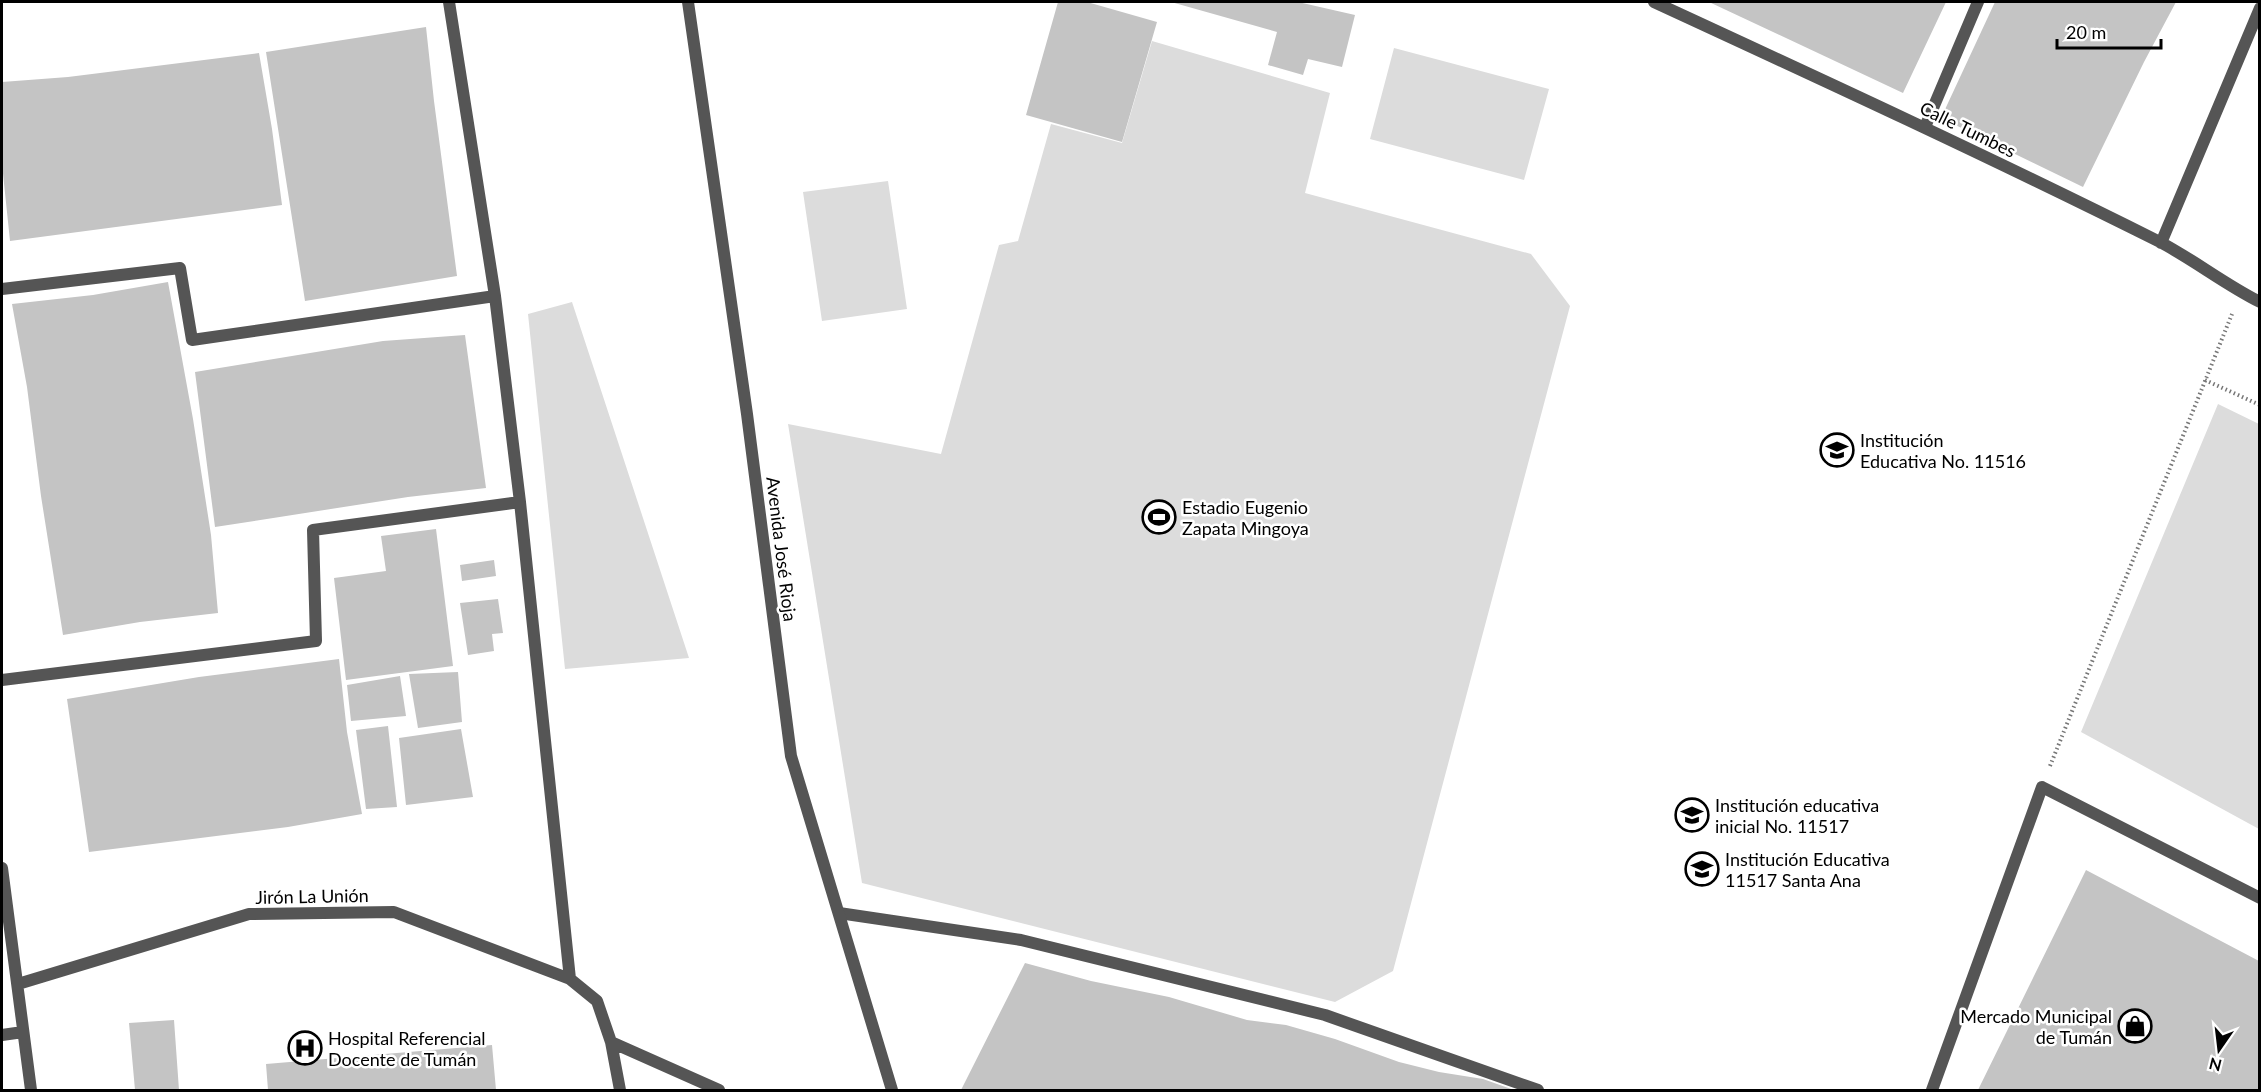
<svg xmlns="http://www.w3.org/2000/svg" width="2261" height="1092" viewBox="0 0 2261 1092" font-family="Lato,sans-serif">
	<rect width="100%" height="100%" fill="#fff"/>
	<!-- green -->
	<path fill="#dcdcdc" d="M1152,41L1330,93L1305,193L1531,254L1570,306L1393,971L1335,1002L862,883L788,424L941,454L999,245L1018,241L1051,124L1122,143Z
		M1394,48L1549,89L1524,180L1370,139Z
		M888,181L907,309L822,321L803,192Z
		M572,302L689,658L565,669L528,314Z
		M2218,404L2259,424V829L2081,732Z"/>
	<!-- building -->
	<path fill="#c4c4c4" d="M1058,2H1087L1157,22L1122,142L1026,115Z
		M1171,2H1298L1355,15L1342,67L1308,59L1303,75L1268,65L1277,32Z
		M1709,2H1946L1903,93Z
		M1995,2H2176L2144,62L2083,187L1941,118Z
		M426,27L434,101L457,276L305,301L266,52Z
		M259,53L272,129L282,205L10,241L2,164V82L68,77Z
		M168,282L193,419L211,535L218,613L140,622L63,635L41,496L27,387L12,304L93,295Z
		M465,335L486,488L408,497L215,527L195,372L383,341Z
		M436,529L453,666L346,680L334,578L386,571L381,536Z
		M494,560L496,576L462,581L460,565Z
		M498,599L503,633L492,634L494,651L468,655L460,603Z
		M339,659L347,732L362,814L288,827L89,852L67,699L199,677Z
		M458,672L462,722L418,728L409,674Z
		M400,676L406,716L351,721L347,685Z
		M388,726L397,807L366,809L356,730Z
		M461,729L473,797L406,805L399,738Z
		M2086,870L2259,961V1090H1978Z
		M1025,963L1091,981L1169,997L1247,1020L1286,1025L1335,1039L1399,1062L1439,1072L1483,1079L1514,1090H961Z
		M174,1020L179,1090H135L129,1023Z
		M492,1045L496,1090H268L266,1064Z"/>
	<g fill="none" stroke-linecap="round" stroke-linejoin="round">
		<!-- path -->
		<path stroke="#777" stroke-width="4" stroke-dasharray="1.5 3" stroke-linecap="butt" d="M2205,380L2260,405
			M2050,766L2232,314"/>
		<!-- minor -->
		<path stroke="#555" stroke-width="12" d="M449,2L495,296L520,502L570,979
			M1654,2C1823,80 1992,158 2158,241C2193,259 2224,284 2260,302
			M1925,127L1978,2
			M2161,243L2260,8
			M2,289L180,268L192,340L495,296
			M2,680L316,641L313,530L520,502
			M2,868L31,1090
			M839,913L1021,940L1325,1015L1538,1090
			M18,984L249,914L394,912L570,979L597,1001L611,1042L620,1090
			M2,1035L23,1032
			M611,1042L719,1090
			M1932,1090L2042,787L2260,898"/>
		<!-- tertiary -->
		<path stroke="#555" stroke-width="12" d="M688,2L747,414L791,756L892,1090"/>
	</g>
	<!-- icons -->
	<defs>
		<g id="school-ring" transform="scale(1.725)"><circle r="9.5" fill="#fff" stroke="#000" stroke-width="1.5"/><path d="M0-5L7-2L0 1L-7-2ZM-4 1L0 2.5L4 1V4Q0 6-4 4Z" fill="#000"/></g>
		<g id="stadium-ring" transform="scale(1.725)"><circle r="9.5" fill="#fff" stroke="#000" stroke-width="1.5"/><path d="M0-5a6.5 5 0 1 0 0 10a6.5 5 0 1 0 0-10ZM-3.5-1.8h7v3.6h-7Z" fill="#000"/></g>
		<g id="shop-ring" transform="scale(1.725)"><circle r="9.5" fill="#fff" stroke="#000" stroke-width="1.5"/><path d="M-5-2.5h2.3a2.7 3.5 0 0 1 5.4 0H5L5.5 6h-11ZM-1.5-2.5h3a1.5 2.3 0 0 0-3 0Z" fill="#000"/></g>
		<g id="hospital-ring" transform="scale(1.725)"><circle r="9.5" fill="#fff" stroke="#000" stroke-width="1.5"/><path d="M-5-5h3v3.5h4V-5h3V5h-3V1.5h-4V5h-3Z" fill="#000"/></g>
	</defs>
	<g fill-rule="evenodd">
		<use href="#school-ring" x="1837" y="450"/>
		<use href="#stadium-ring" x="1159" y="517"/>
		<use href="#school-ring" x="1692" y="815"/>
		<use href="#school-ring" x="1702" y="869"/>
		<use href="#shop-ring" x="2135" y="1026"/>
		<use href="#hospital-ring" x="305" y="1048"/>
	</g>
	<g text-anchor="middle" dominant-baseline="central" stroke-width="5" stroke-linejoin="round" paint-order="stroke">
		<!-- street labels -->
		<g font-size="18" fill="#000" stroke="#fff">
			<text transform="translate(1968 129) rotate(26)">Calle Tumbes</text>
			<text transform="translate(782 549) rotate(83)">Avenida José Rioja</text>
			<text transform="translate(312 896) rotate(-1)">Jirón La Unión</text>
		</g>
		<!-- poi labels -->
		<g font-size="18" fill="#000" stroke="#fff" text-anchor="start">
			<text x="1860" y="440">Institución<tspan x="1860" dy="21">Educativa No. 11516</tspan></text>
			<text x="1182" y="507">Estadio Eugenio<tspan x="1182" dy="21">Zapata Mingoya</tspan></text>
			<text x="1715" y="805">Institución educativa<tspan x="1715" dy="21">inicial No. 11517</tspan></text>
			<text x="1725" y="859">Institución Educativa<tspan x="1725" dy="21">11517 Santa Ana</tspan></text>
			<text x="2112" y="1016" text-anchor="end">Mercado Municipal<tspan x="2112" dy="21">de Tumán</tspan></text>
			<text x="328" y="1038">Hospital Referencial<tspan x="328" dy="21">Docente de Tumán</tspan></text>
		</g>
	</g>
	<!-- border -->
	<rect width="2261" height="1092" fill="none" stroke="#000000" stroke-width="6"/>
	<!-- north arrow -->
	<g transform="translate(2219 1050) rotate(194)" stroke="#ffffff" stroke-width="4.5" paint-order="stroke">
	<path d="M0-4.5L10 22L0 15L-10 22Z" fill="#000000"/>
	<text y="-9" font-size="16" font-weight="bold" text-anchor="middle" fill="#000000">N</text>
	</g>
	<!-- scale -->
	<path d="M2057 39v9h104v-9" fill="none" stroke="#000000" stroke-width="3"/>
	<text x="2066" y="39" font-size="18" fill="#000000" stroke="#ffffff" stroke-width="4.5" paint-order="stroke">20 m</text>
</svg>
